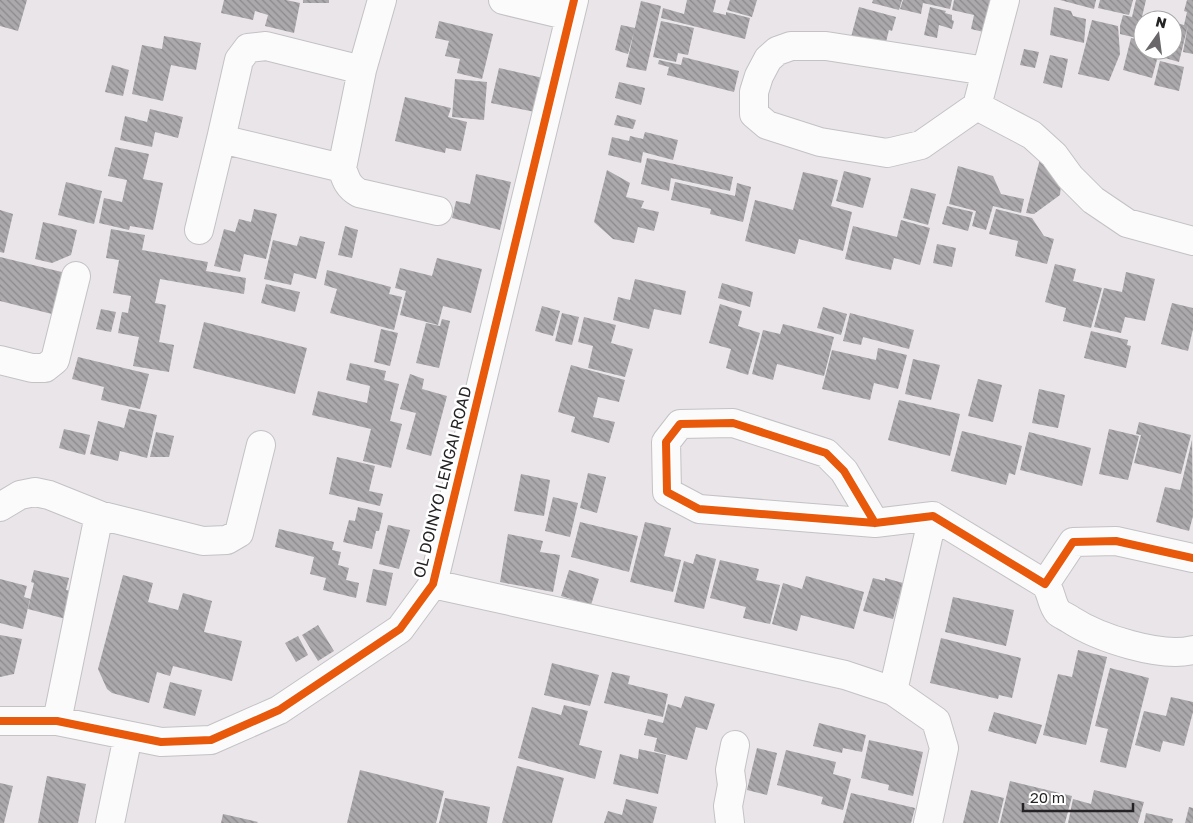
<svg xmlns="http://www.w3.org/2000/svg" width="1193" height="823" viewBox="0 0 1193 823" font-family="'Golos Text',sans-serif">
	<defs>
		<pattern id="building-back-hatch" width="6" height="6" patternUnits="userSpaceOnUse" patternTransform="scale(1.25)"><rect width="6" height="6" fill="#aba9ab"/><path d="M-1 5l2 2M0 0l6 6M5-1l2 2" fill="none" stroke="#8b898b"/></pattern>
	</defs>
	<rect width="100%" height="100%" fill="#e9e5e9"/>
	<!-- building -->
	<path fill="url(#building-back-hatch)" d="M0,0H27L18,31L0,26Z
		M224,0H286L300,3L294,33L265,26L268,15L255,11L253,20L221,13Z
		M303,0H329V3H303Z
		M687,0H716L713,12L726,15V12L750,18L745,39L661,18L663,8L684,14Z
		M730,0H757L752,17L727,10Z
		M873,0H902L899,10L872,3Z
		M903,0H952L950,9L923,3L921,14L900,9Z
		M954,0H1000L992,34L971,29L974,15L952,10Z
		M1060,0H1096L1094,9Z
		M1100,0H1133L1129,15L1098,8Z
		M1136,0H1146L1137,38L1120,34V26L1123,15L1132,17Z
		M1187,0H1193V54L1183,52L1188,25L1179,62L1158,56L1152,78L1123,70L1131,38L1143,41V50H1173V22L1184,25L1187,12L1184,11Z
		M641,1L661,6L646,71L626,67Z
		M859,7L896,17L892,31L889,30L885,46L851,37Z
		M930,7L946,11L945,13L952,15V20L954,21L952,29L939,25L937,38L924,35Z
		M1054,7L1071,11L1073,16L1086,19L1084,43L1050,35Z
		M1092,20L1118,26L1120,54L1109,81L1078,74Z
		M439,21L493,34L482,79L457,73L460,59L445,56L449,41L435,38Z
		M661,21L694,28L688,55L678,53L676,62L653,57Z
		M621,25L635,28L628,54L615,50Z
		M164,36L201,43L196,70L171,65L163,101L132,94L142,45L162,49Z
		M1024,49L1039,52L1035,68L1020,65Z
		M1050,55L1068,59L1062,88L1043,83Z
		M683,57L739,71L734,92L667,75L669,67L658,64L659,60L681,65Z
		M1160,61L1184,67L1179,91L1154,85Z
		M112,65L129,70L123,96L105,92Z
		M499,68L543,78L535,112L491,103Z
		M455,79L487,82L484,120L452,117Z
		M619,82L645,88L641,105L615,98Z
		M405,97L451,108L448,117L467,122L461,151L446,148L445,153L395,141Z
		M150,109L183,117L178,138L155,132L152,147L120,140L125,116L147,122Z
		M617,115L636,120L633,129L614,125Z
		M645,132L678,140L673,160L643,152L641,163L608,155L612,137L629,141L630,136L643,139Z
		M115,147L149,154L143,179L163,183L153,230L130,226L129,230L99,223L104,198L122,202L127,180L108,176Z
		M1041,155L1062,171L1060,195L1034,214L1026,213Z
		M647,158L733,177L730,191L671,178L669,191L641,184Z
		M958,166L993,176L1001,194L1024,199L1021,213L993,206L986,230L972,226L976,211L949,204Z
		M607,170L630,183L626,197L644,201L641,208L659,212L654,231L638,227L634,243L613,239L594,222Z
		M844,171L871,178L863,208L836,201Z
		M803,172L838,180L831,206L852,212L843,251L799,239L795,254L745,241L755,200L793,210Z
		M476,174L511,182L500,230L452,218L456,201L470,204Z
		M66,182L102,191L94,224L58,215Z
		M675,182L735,196L737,183L751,187L743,222L710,214L711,209L671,200Z
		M911,188L936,194L928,225L903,218Z
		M947,206L973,212L968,231L942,224Z
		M254,209L277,214L266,259L244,254L240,272L214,266L224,229L235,232L239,219L251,222Z
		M996,209L1032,218L1044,236L1054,239L1047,264L1015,256L1018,241L989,234Z
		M0,210L13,214L4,253L0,252Z
		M901,220L930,228L920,265L894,258L891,270L845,259L853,226L897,237Z
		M43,222L77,230L71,255L52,263L35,259Z
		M345,226L358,230L352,258L338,255Z
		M111,229L145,235L142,250L208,262L206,271L246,278L244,294L160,279L155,303L166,305L159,342L174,345L169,372L133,366L139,337L118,333L122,312L128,313L131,296L113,293L119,260L106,258Z
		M300,236L325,242L316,279L294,273L291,285L264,279L273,240L297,246Z
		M937,244L956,248L952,267L933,263Z
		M0,257L70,274L60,316L0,301Z
		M437,258L482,269L471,313L443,306L438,325L400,315L406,291L395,288L400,268L432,276Z
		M1055,264L1076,269L1073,281L1102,288L1091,328L1063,321L1066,308L1045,302Z
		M327,270L391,287L389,294L402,297L394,330L330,313L337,289L324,285Z
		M1126,272L1155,279L1145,321L1125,317L1121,333L1094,327L1104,288L1122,292Z
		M635,279L686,291L681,315L654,309L649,329L613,320L618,297L630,300Z
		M722,283L753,292L750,307L718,298Z
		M266,284L300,292L295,312L261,303Z
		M1172,303L1193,308V329L1188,351L1161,344Z
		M720,304L742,311L738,326L760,333L748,375L726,368L731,349L709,343Z
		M542,306L560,311L553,336L535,331Z
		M823,307L847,314L841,335L817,328Z
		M101,309L116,312L111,332L96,329Z
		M562,313L579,317L572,345L555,341Z
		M850,313L914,330L909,349L863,337L861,345L843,341Z
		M584,317L616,325L611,343L633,349L625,377L588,368L593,346L578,342Z
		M442,319L450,321L439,368L416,363L426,323L440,326Z
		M204,322L307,348L295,394L193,368Z
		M783,324L834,337L824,376L777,364L773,380L752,374L763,330L780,334Z
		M381,329L398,333L390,366L374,362Z
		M1091,331L1128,340L1127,345L1131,346L1126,368L1084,358Z
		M878,348L907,355L898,389L874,383L870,400L822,389L832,350L876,360Z
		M78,357L149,374L140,409L101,400L104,387L72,379Z
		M913,359L940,365L931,400L905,394Z
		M350,363L386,371L384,380L399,384L390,421L402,424L391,468L363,461L371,429L312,415L318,391L367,403L370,386L346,380Z
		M571,365L625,380L619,402L598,397L593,417L615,422L609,443L571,432L575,417L558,412Z
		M410,374L424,379L422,389L447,396L431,456L406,449L416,413L400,409Z
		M978,379L1002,385L993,422L968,416Z
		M1039,389L1065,395L1058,428L1032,423Z
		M899,400L960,414L950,456L888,440Z
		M129,409L157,415L147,458L120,451L118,461L90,454L98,421L124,428Z
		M1139,422L1191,435L1181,474L1134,463L1141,435L1136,434Z
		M64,429L90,435L85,455L59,448Z
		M1109,429L1139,436L1128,480L1099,474Z
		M962,431L1022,446L1015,475L1009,473L1006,485L951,471Z
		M156,432L174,436L169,457H150Z
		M1029,432L1091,448L1082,486L1020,470Z
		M1192,440L1193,516L1189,531L1156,522L1165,487L1180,490Z
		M337,457L375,466L369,491L383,494L380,506L329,494Z
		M588,473L606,477L597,513L580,508Z
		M521,474L550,480L544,516L514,511Z
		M553,497L578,503L570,537L545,531Z
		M358,507L383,513L379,531H376L372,549L343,542L349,520L355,521Z
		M580,522L638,536L629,572L571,557Z
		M645,522L671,528L664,556L681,560L673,592L630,582Z
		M388,525L410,530L399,569L379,564Z
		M279,529L334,542L332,550L341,552L338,565L349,568L346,580L359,583L356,598L323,590L326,578L310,574L314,557L275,547Z
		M508,534L543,541L540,552L560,555L553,592L500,582Z
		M696,554L716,559L704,609L674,602L684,561L693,564Z
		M720,560L759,569L756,580L780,585L770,624L743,618L746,607L710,598Z
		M373,569L393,573L386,606L366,602Z
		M34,570L69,578L66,590L72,591L66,619L28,609L34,583L31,582Z
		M569,570L599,579L591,605L561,596Z
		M123,575L153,583L148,602L178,610L183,593L212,601L204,632L242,641L232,681L173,666L170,676L157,672L149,703L112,693L107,689L98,669Z
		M806,576L864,592L854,629L801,615L797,631L772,624L783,583L802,589Z
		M873,578L885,581V578L903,583L893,619L863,611Z
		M0,579L27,586L24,597L30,599L23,629L0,623Z
		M953,597L1014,610L1006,646L945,632Z
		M318,625L334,651L318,661L302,635Z
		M0,635L22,639L14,674L0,677Z
		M298,636L308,655L296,662L285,643Z
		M941,638L1021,658L1012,698L999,695L998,699L930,683Z
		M1078,650L1107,657L1086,745L1043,735L1058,674L1072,677Z
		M552,663L599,675L590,706L544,695Z
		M1110,668L1149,678L1126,768L1100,762L1108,729L1095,726Z
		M612,672L630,676L628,684L668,694L663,717L604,703Z
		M170,682L202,690L195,716L163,708Z
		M685,696L715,704L707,730L696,727L687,760L654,751L657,738L644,735L648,719L663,723L668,704L681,708Z
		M1171,697L1193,702V712L1184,746L1163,741L1160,752L1135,745L1144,711L1166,716Z
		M564,705L588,711L579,745L602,751L595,779L518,758L532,707L561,715Z
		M994,712L1042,725L1036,744L988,731Z
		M819,723L866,735L862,752L843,748L842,753L813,746Z
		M869,740L923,752L913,796L888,790L889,785L861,778Z
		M757,748L777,753L767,795L747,790Z
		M639,749L666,755L658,794L613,784L620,754L638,759Z
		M786,750L836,762L833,774L851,779L843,810L821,804L823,797L777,785Z
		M517,766L564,778L552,823H502Z
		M360,770L444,791L436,823H347Z
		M47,776L86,784L78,823H38Z
		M1010,781L1072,796L1065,823H1000Z
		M0,783L13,786L4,823H0Z
		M971,790L1004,798L998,823H963Z
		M1094,790L1144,802L1138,823H1068L1073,799L1091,804Z
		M851,793L915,808L911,823H843Z
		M445,798L490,807L487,823H439Z
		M626,799L657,807L653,823H604L608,811L622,815Z
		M1189,807L1193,808V823H1185Z
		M1146,813L1173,819L1172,823H1144Z
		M223,814L258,822L257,823H221Z"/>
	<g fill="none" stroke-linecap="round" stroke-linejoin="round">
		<!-- minor casing -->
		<g stroke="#c4c2c4" stroke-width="30">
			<path id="minor" d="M503,0L569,16
				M1005,0L977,106L1032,135L1054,155L1070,177L1093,200L1127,223L1193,241
				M977,106L921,145L887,153L820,142L767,125L754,114V92L759,76L768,59L777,51L791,46H826L986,71
				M221,139L239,60L248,48L266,46L362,70
				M342,168L362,70L382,0
				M199,230L221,139L342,168C346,180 348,187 359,193L438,211
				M0,360L32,368H45L55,360L76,276
				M0,507L20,495L35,492L49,495L99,515L203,541L227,540L239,533L261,445
				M875,523L844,471L826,453L733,423L680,424L666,442L667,492L699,509L875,523L933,516L1045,584L1073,542L1116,541L1193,558
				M433,584L845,675L893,691L936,721L944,748L928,823
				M1045,584C1052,592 1051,604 1058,612C1061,615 1067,617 1071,620C1099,638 1160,658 1193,650
				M893,691L933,516
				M0,721H57L161,742L211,740L279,710L400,629L433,584L574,0
				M57,721L99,515
				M110,823L128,736
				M730,823L728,806L732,785L730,770L735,745"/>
		</g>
		<!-- minor -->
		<use href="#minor" stroke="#fcfbfc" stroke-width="28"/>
		<!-- cycleway casing -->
		<g stroke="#fff" stroke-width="11">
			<path id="cycleway" d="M875,523L844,471L826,453L733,423L680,424L666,442L667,492L699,509L875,523L933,516L1045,584L1073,542L1116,541L1193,558
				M0,721H57L161,742L211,740L279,710L400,629L433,584L574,0"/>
		</g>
		<!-- cycleway -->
		<use href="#cycleway" stroke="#e8590c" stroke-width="8"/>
	</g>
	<g text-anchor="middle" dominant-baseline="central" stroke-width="5" stroke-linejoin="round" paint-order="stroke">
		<!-- street labels -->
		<g font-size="16" fill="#252325" stroke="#fff">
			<text transform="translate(442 482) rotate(-76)">OL DOINYO LENGAI ROAD</text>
		</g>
	</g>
	<!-- north arrow -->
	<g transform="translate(1158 35) rotate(14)"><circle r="24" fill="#ffffff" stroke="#a8a7a8"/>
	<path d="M0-4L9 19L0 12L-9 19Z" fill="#6a676a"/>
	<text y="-8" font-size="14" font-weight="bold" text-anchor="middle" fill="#252325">N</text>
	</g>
	<!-- scale -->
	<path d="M1023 803v8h110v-8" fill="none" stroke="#252325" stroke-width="2.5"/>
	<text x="1030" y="803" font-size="15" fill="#252325" stroke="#ffffff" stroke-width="4" paint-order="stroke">20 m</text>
</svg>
